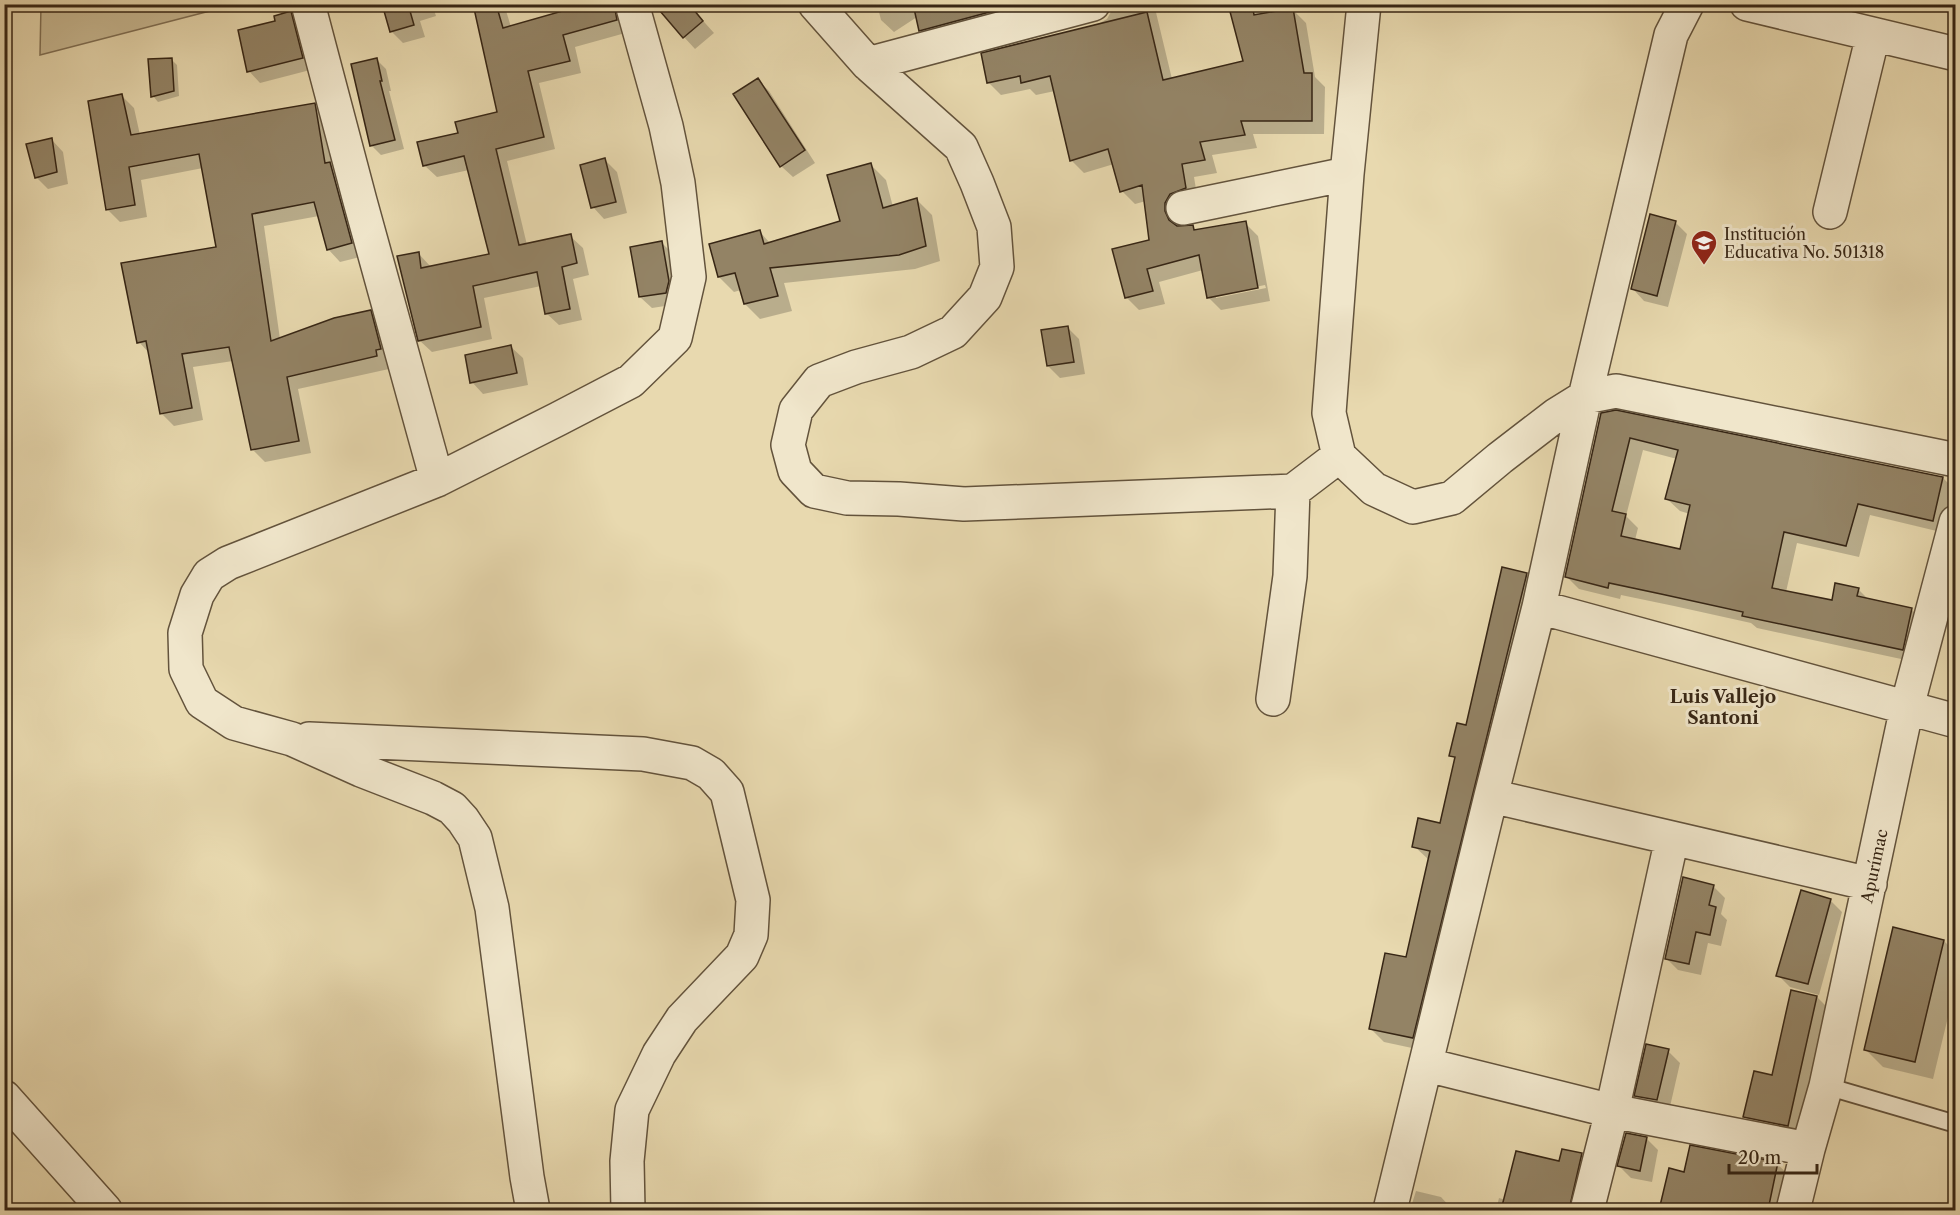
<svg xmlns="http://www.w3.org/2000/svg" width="1960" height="1215" viewBox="0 0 1960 1215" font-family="'Libre Caslon Text',serif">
	<rect width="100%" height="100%" fill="#e8d9af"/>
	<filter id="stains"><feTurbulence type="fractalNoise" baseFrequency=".00333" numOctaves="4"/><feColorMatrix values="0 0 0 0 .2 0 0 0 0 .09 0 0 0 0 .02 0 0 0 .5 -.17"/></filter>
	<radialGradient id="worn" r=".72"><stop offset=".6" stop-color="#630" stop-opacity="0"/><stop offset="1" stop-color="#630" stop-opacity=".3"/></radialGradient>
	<!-- green -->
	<path fill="#cabb95" stroke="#807055" stroke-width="1.5" d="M41,5V4L233,5L40,55Z"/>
	<!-- shadow -->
	<path fill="#0003" fill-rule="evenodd" d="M384,4H432L436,16L420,21L425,37L403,43L391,31Z
		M473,4H504L511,27L599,4H617L629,32L575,47L581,73L539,83L555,149L507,161L527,245L570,236L583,248L589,275L573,279L582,320L559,325L546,313L541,286L484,298L492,339L432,352L419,340L418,253L431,267L491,255L469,170L437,177L424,165L459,134L499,113Z
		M877,4H1012L1016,21L933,43L920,30L917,17L894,32L881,20Z
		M1112,4H1154L1172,79L1245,62L1230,4H1257L1261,8L1263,15L1293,10L1306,23L1315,77L1325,87L1324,134H1253L1257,148L1212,155L1217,173L1194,177L1198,201L1178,216L1177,227H1192L1197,231L1245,223L1258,236L1270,301L1221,310L1208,297L1203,270L1159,282L1165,304L1139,310L1126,297L1151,241L1146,201L1135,204L1122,191L1114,164L1084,173L1071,160L1055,91L1036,95L1030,89L1001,95L988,82L983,54L1098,24L1107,19L1112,10ZM1265,285L1266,288L1216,298V295Z
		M689,5L714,33L695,49L684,37Z
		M290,13L302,25L314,69L260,83L249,71L277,22Z
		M171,59L177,65L179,96L158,102L153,96Z
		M376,59L386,69L391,91H389L404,149L381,155L371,145Z
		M758,80L769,91L815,163L793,177L781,166Z
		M122,96L134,108L140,135L314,104L327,117L364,256L340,262L328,249L319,216L264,226L280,339L370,312L383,324L389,369L298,389L311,453L265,462L253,450L233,361L193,367L203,420L174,426L161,413L150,354L139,342L218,248L203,168L141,180L147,217L120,222L107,209Z
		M52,140L63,152L68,184L48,189L36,177Z
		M605,160L617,172L627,213L604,219L593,207Z
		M871,165L886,180L893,207L917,200L932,215L940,261L915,269L784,283L792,311L760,319L745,304L741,290L734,292L719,277L760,232L771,244L842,222Z
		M1675,222L1687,234L1668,307L1644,301L1633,289Z
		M662,243L673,254L678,304L652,308L640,297Z
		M1067,327L1079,339L1085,374L1060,378L1048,366Z
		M511,347L523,358L528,385L483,394L472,382Z
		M1603,414L1943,478L1955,490L1945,533L1870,515L1859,557L1797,543L1786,592L1833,602L1858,589L1869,600L1911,609L1924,622L1915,662L1757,628L1751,623L1674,606L1621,595L1620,599L1579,589L1566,576ZM1643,450L1677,459L1667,499L1680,511L1690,514L1681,551L1635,540L1638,528L1626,516Z
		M1527,574L1540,587L1426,1051L1384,1042L1370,1028L1407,959L1429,860L1414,846L1441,825L1456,760L1451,755L1467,727Z
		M1713,886L1725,898L1721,914L1727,920L1721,946L1708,943L1701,975L1678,970L1666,958Z
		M1830,900L1842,912L1819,995L1790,987L1778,975Z
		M1944,941L1956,953V984L1933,1079L1883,1067L1865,1049Z
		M1792,992L1817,997L1829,1009L1800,1137L1757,1129L1745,1117L1773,1077Z
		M1668,1051L1680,1063L1669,1111L1648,1108L1636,1096Z
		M1646,1138L1658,1150L1652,1182L1631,1178L1619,1166Z
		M1581,1154L1593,1166L1582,1210H1496L1499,1198L1506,1200L1560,1163Z
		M1777,1164L1789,1175L1781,1210H1660L1670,1170L1685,1174Z
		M1416,1191L1441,1197L1452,1209V1210H1410Z"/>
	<!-- building -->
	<path fill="#938365" stroke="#372615" stroke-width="1.5" fill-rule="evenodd" d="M382,4H408L414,25L390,32Z
		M473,4H496L503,28L587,4H614L617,20L563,35L570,61L528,71L544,137L496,149L519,245L571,234L577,263L562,267L570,309L545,314L537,272L473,286L481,327L418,341L397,256L419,252L421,268L489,254L464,156L423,166L417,142L458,133L455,122L497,112Z
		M654,4H689L703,21L683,38Z
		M913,4H1011L1012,6L919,31Z
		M1228,4H1252L1254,15L1293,8L1304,73H1312V121H1241L1245,135L1200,142L1205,160L1182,164L1186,188L1170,194L1165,203V211L1169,220L1177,226L1193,225L1194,230L1246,221L1258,288L1207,298L1199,255L1147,269L1153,291L1125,298L1112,249L1149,240L1142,185L1120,192L1108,149L1070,161L1050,76L1021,83L1020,76L987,83L981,53L1147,12L1163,80L1243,61Z
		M291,11L303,58L247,72L238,30L275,21L274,16Z
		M172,58L174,91L151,97L148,59Z
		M377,58L382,81H380L395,140L370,146L351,64Z
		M758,78L805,150L780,167L733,94Z
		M122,94L131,135L315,103L325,163L330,162L352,243L327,250L314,202L252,214L271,341L334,318L371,310L381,349L376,350L377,356L287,377L299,441L251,450L229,347L182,354L192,408L160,414L146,341L137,343L121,263L216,247L199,154L129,167L135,205L106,210L88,101Z
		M52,138L57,172L35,178L26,144Z
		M605,158L616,202L591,208L580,165Z
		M871,163L883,208L917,198L926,246L899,255L770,268L778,296L744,304L735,273L718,277L709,244L760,230L764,244L840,221L827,175Z
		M1650,214L1676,221L1657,296L1631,289Z
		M662,241L669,281L666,293L639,297L630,247Z
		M1068,326L1074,362L1047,366L1041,330Z
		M511,345L517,373L470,383L465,355Z
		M1616,410L1943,477L1933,521L1858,504L1846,546L1784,532L1772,588L1832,600L1835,583L1859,588L1857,596L1912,608L1903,650L1742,616L1743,612L1661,594L1609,583L1608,588L1565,577L1601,413ZM1630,438L1678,450L1665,499L1690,505L1680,549L1621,536L1626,514L1612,511Z
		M1502,567L1527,573L1413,1038L1369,1029L1385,953L1406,957L1430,851L1412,847L1418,818L1440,823L1455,757L1449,756L1457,723L1466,725Z
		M1683,877L1714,885L1709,905L1716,907L1710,935L1696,932L1689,964L1665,959Z
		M1801,890L1831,899L1808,984L1776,976Z
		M1893,927L1944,940L1915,1062L1864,1050Z
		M1791,990L1817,996L1788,1126L1743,1117L1754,1071L1772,1075Z
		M1646,1044L1669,1049L1657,1100L1634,1096Z
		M1626,1133L1647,1137L1640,1171L1617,1166Z
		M1690,1145L1778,1162L1768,1210H1659L1669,1168L1684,1172Z
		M1562,1149L1582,1153L1569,1210H1501L1516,1151L1559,1161Z"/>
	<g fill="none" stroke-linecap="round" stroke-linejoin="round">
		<!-- lane casing -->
		<g stroke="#63533c" stroke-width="20">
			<path id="lane" d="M1826,1086L1956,1124"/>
		</g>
		<!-- street casing -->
		<g stroke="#63533c" stroke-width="36">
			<path id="street" d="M308,4L360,201L437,480
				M815,4L868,64L961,147L977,183L994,227L997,267L985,297L953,332L911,352L856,367L819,381L796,410L788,445L795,471L814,491L847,498L899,499L964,504L1293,491L1339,456
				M1364,4L1347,174L1329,413L1339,456L1374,489L1413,507L1452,498L1500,458L1556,415L1585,397L1616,391L1956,460
				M1747,4L1956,54
				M868,64L1093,4
				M1183,208L1347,174
				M1830,212L1873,35
				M1539,607L1956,721
				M1273,699L1290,576L1293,491
				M309,739L643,754L692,763L711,774L727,792L753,900L751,935L742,956L682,1019L659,1054L632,1110L627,1161L628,1210
				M1491,796L1870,884
				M1427,1065L1612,1111L1808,1149
				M4,1097L105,1210
				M533,1210L527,1177L492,908L475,838L463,820L452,808L433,798L361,770L292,739L234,723L202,702L186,669L185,633L197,595L209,575L228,563L437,480L558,419L631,381L675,338L689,277L678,183L666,126L632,4
				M1390,1210L1491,796L1539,607L1585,397L1671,35L1687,4
				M1587,1210L1612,1111L1672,838
				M1793,1210L1808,1149L1826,1086L1907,707L1956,522"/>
		</g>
		<!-- lane -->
		<use href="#lane" stroke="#f0e6cb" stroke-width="16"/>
		<!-- street -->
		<use href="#street" stroke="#f0e6cb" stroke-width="33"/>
	</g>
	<!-- icons -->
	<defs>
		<g id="school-pin" transform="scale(1.35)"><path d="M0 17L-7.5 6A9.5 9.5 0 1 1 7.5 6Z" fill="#8f2418" stroke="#f0e6cb"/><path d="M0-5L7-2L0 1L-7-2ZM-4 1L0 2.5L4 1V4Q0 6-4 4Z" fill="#fff"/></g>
	</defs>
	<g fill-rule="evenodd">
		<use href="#school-pin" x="1704" y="243"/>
	</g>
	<g text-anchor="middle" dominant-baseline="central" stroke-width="6" stroke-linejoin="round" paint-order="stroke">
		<!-- poi labels -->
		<g font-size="16" fill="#372615" stroke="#f0e6cb" text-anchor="start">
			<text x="1724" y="234">Institución<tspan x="1724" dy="18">Educativa No. 501318</tspan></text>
		</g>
		<!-- street labels -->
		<g font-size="16" fill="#372615" stroke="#f0e6cb">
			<text transform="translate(1874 866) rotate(-78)">Apurímac</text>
		</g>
		<!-- neighbourhood labels -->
		<g font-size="18" font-weight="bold" fill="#372615" stroke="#f0e6cb">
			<text x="1723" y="697">Luis Vallejo<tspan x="1723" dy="21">Santoni</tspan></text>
		</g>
	</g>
	<!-- margin -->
	<rect width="1960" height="1215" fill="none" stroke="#e8d9af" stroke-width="24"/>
	<rect x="6" y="6" width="1948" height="1203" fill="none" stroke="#372615" stroke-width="3"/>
	<rect x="12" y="12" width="1936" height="1191" fill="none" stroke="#372615" stroke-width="1.5"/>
	<!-- scale -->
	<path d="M1729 1164v9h88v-9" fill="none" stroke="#372615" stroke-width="3"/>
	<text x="1738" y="1164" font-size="18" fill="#372615" stroke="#f0e6cb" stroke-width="4.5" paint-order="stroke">20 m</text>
	<rect width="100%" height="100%" filter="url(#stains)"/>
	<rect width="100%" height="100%" fill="url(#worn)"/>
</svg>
